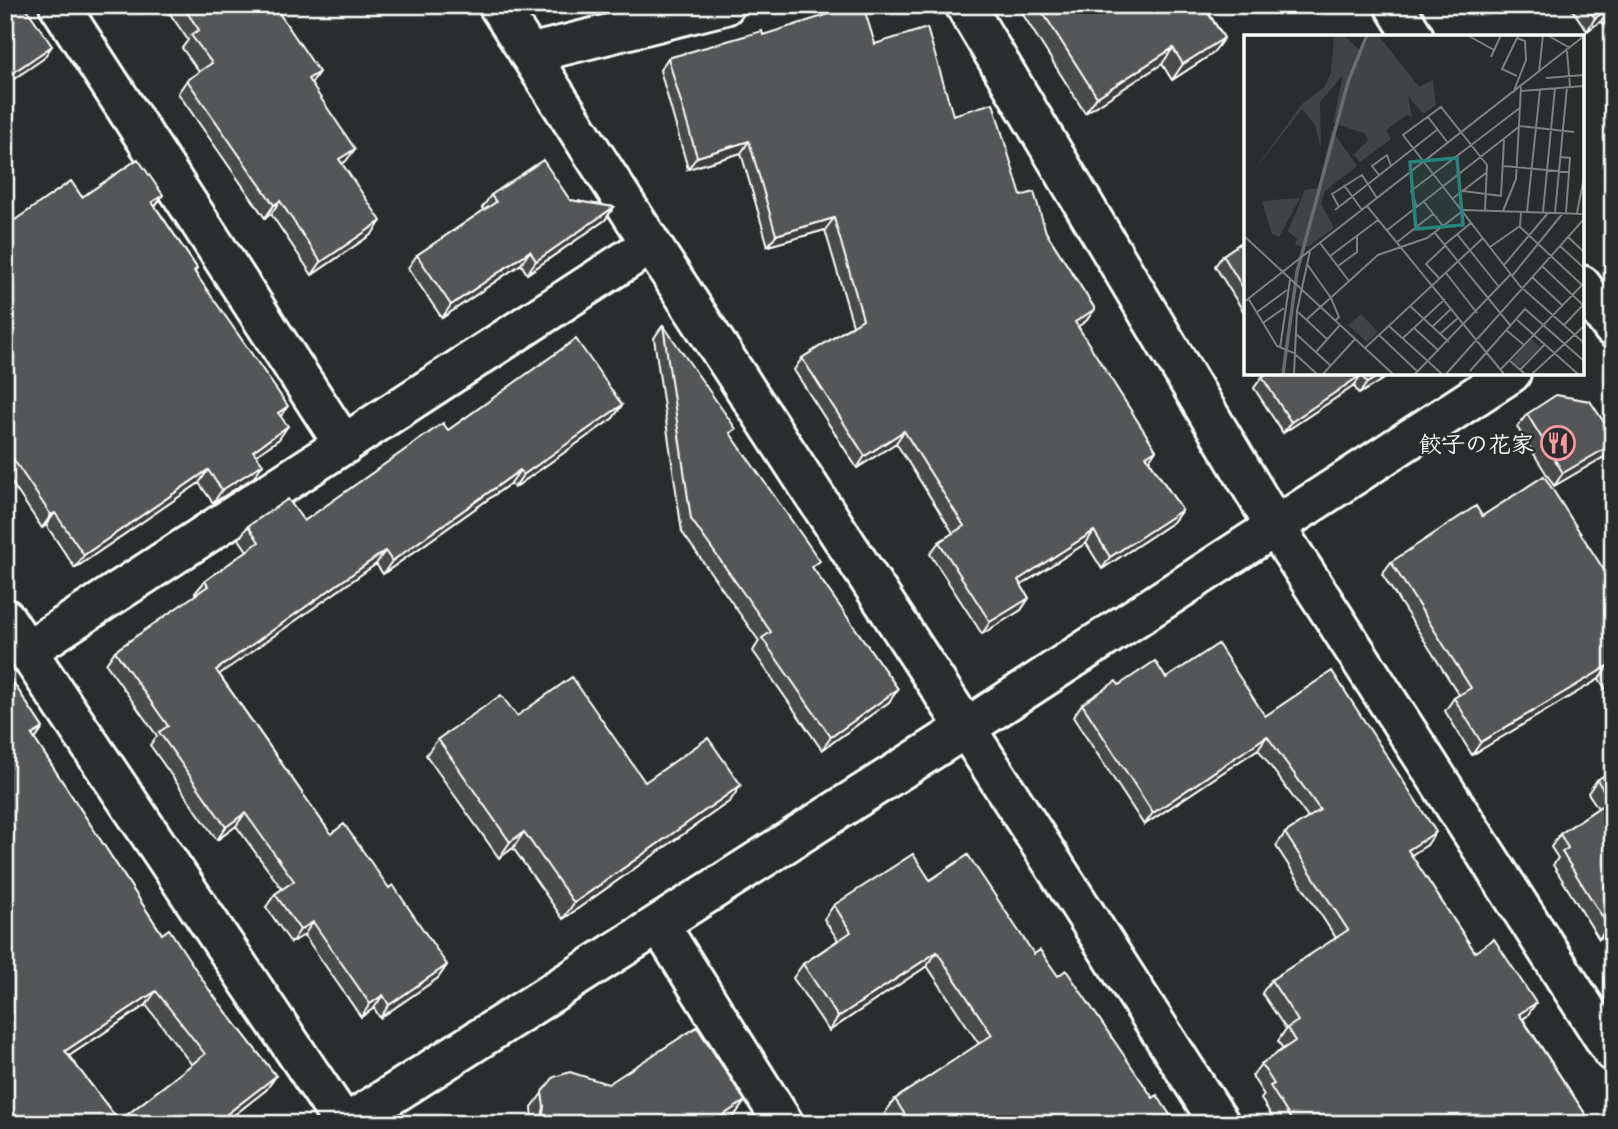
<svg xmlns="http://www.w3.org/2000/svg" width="1618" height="1129" viewBox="0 0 1618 1129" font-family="Mali,'Klee One',sans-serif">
	<rect width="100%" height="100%" fill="#2a2d2e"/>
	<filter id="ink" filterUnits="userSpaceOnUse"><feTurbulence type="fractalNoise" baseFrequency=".0143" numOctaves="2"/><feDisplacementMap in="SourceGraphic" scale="14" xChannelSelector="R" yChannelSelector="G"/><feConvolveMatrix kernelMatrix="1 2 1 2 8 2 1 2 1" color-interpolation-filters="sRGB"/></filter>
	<g filter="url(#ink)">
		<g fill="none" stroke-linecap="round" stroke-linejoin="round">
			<!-- minor casing -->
			<g stroke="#fff" stroke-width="44">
				<path id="minor" d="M59,5L344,445
					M498,5L651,244L966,728L1220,1124
					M965,5L1275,526L1613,1052
					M529,54L725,5
					M5,618L344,1124
					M28,650L651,244
					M659,924L784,1124
					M346,1124L966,728L1511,373"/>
			</g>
			<!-- tertiary casing -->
			<g stroke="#fff" stroke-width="44">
				<path id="tertiary" d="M1394,5L1414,37
					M1581,285L1613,328"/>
			</g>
			<!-- minor -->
			<use href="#minor" stroke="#2a2d2e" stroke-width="38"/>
			<!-- tertiary -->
			<use href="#tertiary" stroke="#2a2d2e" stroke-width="38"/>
		</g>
		<!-- wall -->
		<path fill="#494b4c" stroke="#fff" stroke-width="2" fill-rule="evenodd" d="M164,5H288L278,12L346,161L342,164L372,234L312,275L271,214L265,218L178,93L187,80L199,72L182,48L188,40Z
			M1017,5H1208L1205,7L1224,38L1212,54L1172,80L1162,64L1085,113Z
			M1569,5H1613V37L1601,21L1587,31Z
			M763,35L875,44L953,115L1021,196L1046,232L1095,309L1086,321L1078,326L1149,460L1182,510L1173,522L1102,569L1086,543L1021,585L1029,598L1021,610L982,634L930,554L939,542L953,533L896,443L857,468L794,370L802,358L853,325L825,230L768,246L741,153L688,169L660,70L668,58Z
			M491,195L570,200L614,207L605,220L527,274L521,264L442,318L408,268L417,255L484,210L482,208Z
			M82,197L155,206L197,268L195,272L281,417L279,439L256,455L254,477L213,503L199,483L75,568L46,525L42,528L5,473V227Z
			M1245,240V314L1215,266L1223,255Z
			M663,325L814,570L898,689L889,702L822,750L753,651L759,641L682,532L654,338Z
			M1393,373L1359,394L1354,386L1283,433L1254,388L1262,377Z
			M622,405L613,418L514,488L511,483L383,574L376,564L219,674L331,834L389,888L447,965L438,978L380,1018L374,1008L361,1017L304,935L291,943L266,907L275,894L282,889L236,826L217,840L150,745L157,736L106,664L115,651L196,595L195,593L205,581L247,551L239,539L248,526L304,521L448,430Z
			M1527,414L1607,455L1554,486L1517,427Z
			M1482,516L1604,570L1613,564V700L1599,679L1472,755L1445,711L1454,698L1459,695L1382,574L1391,562Z
			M5,670L43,728L35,740L162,934L210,991L276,1076L266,1090L223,1124H5ZM146,1005L192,1065L119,1121L69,1056Z
			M1166,678L1265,716L1427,845L1411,855L1475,952L1527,1016L1523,1019L1592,1124H1277L1261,1099L1264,1095L1252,1076L1261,1064L1283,1049L1278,1041L1286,1029L1262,993L1271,980L1336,938L1276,846L1285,833L1308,818L1258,749L1144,825L1073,717L1082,704L1119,685Z
			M517,716L645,782L730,801L563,919L513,848L499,858L426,755L438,739Z
			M1613,770V930L1599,939L1553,865L1558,858L1551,847L1560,834L1598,808L1588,793L1597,780Z
			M930,880L1034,954L1058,976L1153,1098L1176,1124H892L885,1113L895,1099L979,1044L927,966L829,1031L793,978L803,964L838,940L824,919L834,905Z
			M554,1077L608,1084L745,1101L734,1116L722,1124H533L532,1107Z"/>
		<!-- shaded-wall -->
		<path fill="#3c3d3e" stroke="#fff" stroke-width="2" d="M278,5H288L266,20L275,7Z
			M1610,8L1601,21L1587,31L1595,18Z
			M1224,38L1212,54L1172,80L1183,64Z
			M52,46L43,59L5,85V78Z
			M1173,48L1162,64L1085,113L1097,97Z
			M319,72L310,85L308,79Z
			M749,141L741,153L688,169L697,157Z
			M355,149L346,161L330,172L339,159Z
			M163,195L154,208L152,202Z
			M280,201L271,214L265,218L274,205Z
			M614,207L605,220L527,274L536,261Z
			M834,218L825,230L768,246L776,235Z
			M381,221L372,234L312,275L321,262Z
			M530,251L521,264L442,318L451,305Z
			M1095,309L1086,321L1067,334L1075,322Z
			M1384,373H1393L1359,394L1367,383Z
			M1361,375L1354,386L1283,433L1291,422Z
			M622,405L613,418L514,488L523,475Z
			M288,406L279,419L278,413Z
			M288,426L279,439L244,464L253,451Z
			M904,431L896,443L857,468L865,456Z
			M1613,444V446L1607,455L1554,486L1563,473Z
			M1156,450L1148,462L1146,456Z
			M263,464L254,477L213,503L222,490Z
			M208,470L199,483L75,568L84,555Z
			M520,470L511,483L383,574L392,561Z
			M1182,510L1173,522L1102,569L1110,557Z
			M55,513L46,525L42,528L51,515Z
			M1094,531L1086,543L1010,592L1018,580Z
			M385,551L376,564L207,683L216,670Z
			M1029,598L1021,610L982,634L990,622Z
			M1608,666L1599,679L1472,755L1481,742Z
			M898,689L889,702L822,750L831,737Z
			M43,728L33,742L32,735Z
			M1267,736L1258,749L1144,825L1153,813Z
			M741,785L730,801L563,919L574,903Z
			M245,813L236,826L217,840L226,827Z
			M524,832L513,848L499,858L510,842Z
			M1436,832L1427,845L1399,863L1408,850Z
			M313,922L304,935L291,943L300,930Z
			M1613,923V930L1599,939L1608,926Z
			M937,952L927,966L829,1031L838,1017Z
			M447,965L438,978L380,1018L389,1005Z
			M156,991L146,1005L55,1065L65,1051Z
			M383,995L374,1008L361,1017L370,1004Z
			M1536,1003L1527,1016L1510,1027L1519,1014Z
			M276,1076L266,1090L223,1124H214Z
			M745,1101L734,1116L722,1124H709Z"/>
		<!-- building -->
		<path fill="#555758" stroke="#fff" stroke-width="2" fill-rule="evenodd" d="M5,5H24L52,46L5,78Z
			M182,5H278L275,7L319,72L308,79L355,149L339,159L381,221L321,262L280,201L274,205L187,80L212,63L191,35L199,30Z
			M858,5H863L875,44L927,28L953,115L993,103L1021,196L1034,192L1046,232L1095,309L1075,322L1156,450L1146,456L1182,510L1110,557L1094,531L1018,580L1029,598L990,622L939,542L964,526L904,431L865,456L802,358L863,319L834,218L776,235L749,141L697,157L668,58L762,31L763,35Z
			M1038,5H1203L1224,38L1183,64L1173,48L1097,97Z
			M1586,5H1613V12L1610,8L1595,18Z
			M138,159L163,195L152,202L197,268L194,271L288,406L278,413L288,426L253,451L263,464L222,490L208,470L84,555L55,513L51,515L5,447V227L71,181L82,197Z
			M543,160L570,200L614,207L536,261L530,251L451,305L417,255L496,202L491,195Z
			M1245,240V291L1223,255Z
			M663,325L736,429L730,433L820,561L812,567L898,689L831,737L762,638L771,632L691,519Z
			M576,339L622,405L523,475L520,470L392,561L385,551L216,670L331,834L344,824L389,888L393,885L447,965L389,1005L383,995L370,1004L313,922L300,930L275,894L294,881L245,813L226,827L159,732L168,726L115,651L208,586L205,581L259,542L248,526L288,499L304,521L443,423L448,430Z
			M1268,373H1384L1367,383L1361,375L1291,422L1262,377Z
			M1556,395L1590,401L1613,436V444L1563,473L1527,414Z
			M1544,476L1604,570L1613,564V673L1608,666L1481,742L1454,698L1471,688L1391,562L1476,506L1482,516Z
			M1218,644L1265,716L1332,671L1436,832L1408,850L1475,952L1494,939L1536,1003L1519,1014L1592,1124H1294L1270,1086L1274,1084L1261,1064L1295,1041L1287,1028L1298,1021L1271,980L1348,930L1285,833L1320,810L1267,736L1153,813L1082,704L1116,681L1119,685L1155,661L1166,678Z
			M5,670L43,728L32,735L162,934L169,929L210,991L276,1076L214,1124H5ZM156,991L205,1054L119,1121L65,1051Z
			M572,677L645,782L708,738L741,785L574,903L524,832L510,842L438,739L501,695L517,716Z
			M1613,770V923L1608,926L1562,852L1568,848L1560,834L1610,800L1597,780Z
			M913,854L930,880L968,855L1034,954L1040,950L1058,976L1066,970L1153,1098L1157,1095L1176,1124H911L895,1099L992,1035L937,952L838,1017L803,964L851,932L834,905Z
			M697,1027L745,1101L709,1124H541L544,1107L542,1092L554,1077L570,1072L608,1084Z"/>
	</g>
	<!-- icons -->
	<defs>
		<g id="restaurant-ring" transform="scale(1.75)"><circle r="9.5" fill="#2a2d2e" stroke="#ff9aa2" stroke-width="1.5"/><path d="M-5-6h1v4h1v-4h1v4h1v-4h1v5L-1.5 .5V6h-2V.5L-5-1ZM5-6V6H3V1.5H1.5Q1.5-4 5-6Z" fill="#ff9aa2"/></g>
	</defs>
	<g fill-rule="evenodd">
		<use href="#restaurant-ring" x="1558" y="443"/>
	</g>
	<g text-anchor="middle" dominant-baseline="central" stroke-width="5" stroke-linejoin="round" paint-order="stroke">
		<!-- poi labels -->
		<g font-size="23" font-weight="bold" fill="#fff" stroke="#2a2d2e" text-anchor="end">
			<text x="1534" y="443">餃子の花家</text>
		</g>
	</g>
	<!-- overview -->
	<g transform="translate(1244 35)">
		<rect width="340" height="340" fill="#2a2d2e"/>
		<path d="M90,0H100L118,18L125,0H134L175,52L189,45L192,70L179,79L164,61L168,82L163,80L142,95L147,104L116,127L110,120L124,105L120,98L89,88L99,40L76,67L77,114L71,90L58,74L8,138L58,69L80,53L87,38ZM88,95L113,131L81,156L77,168L90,193L64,212L51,210L53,204L44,196L61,155L74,153ZM56,163L35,202L28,199L18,166ZM117,279L134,297L123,307L104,290ZM287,304L296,312L276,332L268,326Z" fill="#414445"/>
		<path fill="none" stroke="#6a6c6d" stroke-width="3.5" d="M39,339L53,237L104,47L123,0"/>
		<path fill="none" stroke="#7f8182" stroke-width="2" d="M223,0L250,15M303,0L326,13M323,16L326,52M247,22L257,0M295,37L299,0M273,41L258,34L274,1M302,43L340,40M278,56L340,51M269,58L282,25L281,6L273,3M184,82L204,108M316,122L326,123L322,178M259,131L326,137M135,140L128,131L143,120L147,131M100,150L118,175M219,156L258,161M257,161L260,105M208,164L242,138M180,167L199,191M123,171L260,339M95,172L88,159L118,140L133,163M173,172L167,156L277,72M91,175L194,94M241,175L243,130L197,72L159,100L276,251L340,308M259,176L272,144L277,52M283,177L296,55M299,177L311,53M311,178L323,52M333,178L340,142M275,191L338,250M142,196L276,91L330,97M191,198L266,290M213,199L255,252M0,201L149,339M324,202L340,217M76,208L105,246M152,208L189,179M200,210L227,188M316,211L340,233M246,212L276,191L277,177M86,221L134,185M63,229L87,263L95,282L91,286M260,230L304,178M94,231L113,217V201M298,231L340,271M202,238L233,278M268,241L319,178M288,242L318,270M196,244L182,229L201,211M4,263L33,311L50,318L73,339M0,267L340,1M166,271L205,307M13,277L43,255M54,277L83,304M272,284L334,339M62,285L134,220L183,203L220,175L340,179M19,288L40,273M320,290L339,270M145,291L198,339M188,292L208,273M170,293L195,316M262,295L280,310M51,298L87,331M196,299L215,282M135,300L174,337M159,303L201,264M36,313L46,245M121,313L239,203M72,317L96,290M265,325L281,339M256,335L340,248M276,335L301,309M226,336L281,274L340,326M50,339L53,276L66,216M79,339L111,304M171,339L267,239M202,339L340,184M288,339L340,291"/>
		<path fill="#27847c" fill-opacity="0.15" stroke="#27847c" stroke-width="3.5" d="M213,123L219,190L172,194L166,127Z"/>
		<rect width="340" height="340" fill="none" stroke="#fff" stroke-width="3.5"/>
	</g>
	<!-- margin -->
	<rect width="1618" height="1129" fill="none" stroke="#2a2d2e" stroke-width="28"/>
	<rect x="14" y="14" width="1590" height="1101" fill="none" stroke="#fff" stroke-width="2.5" filter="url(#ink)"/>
</svg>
